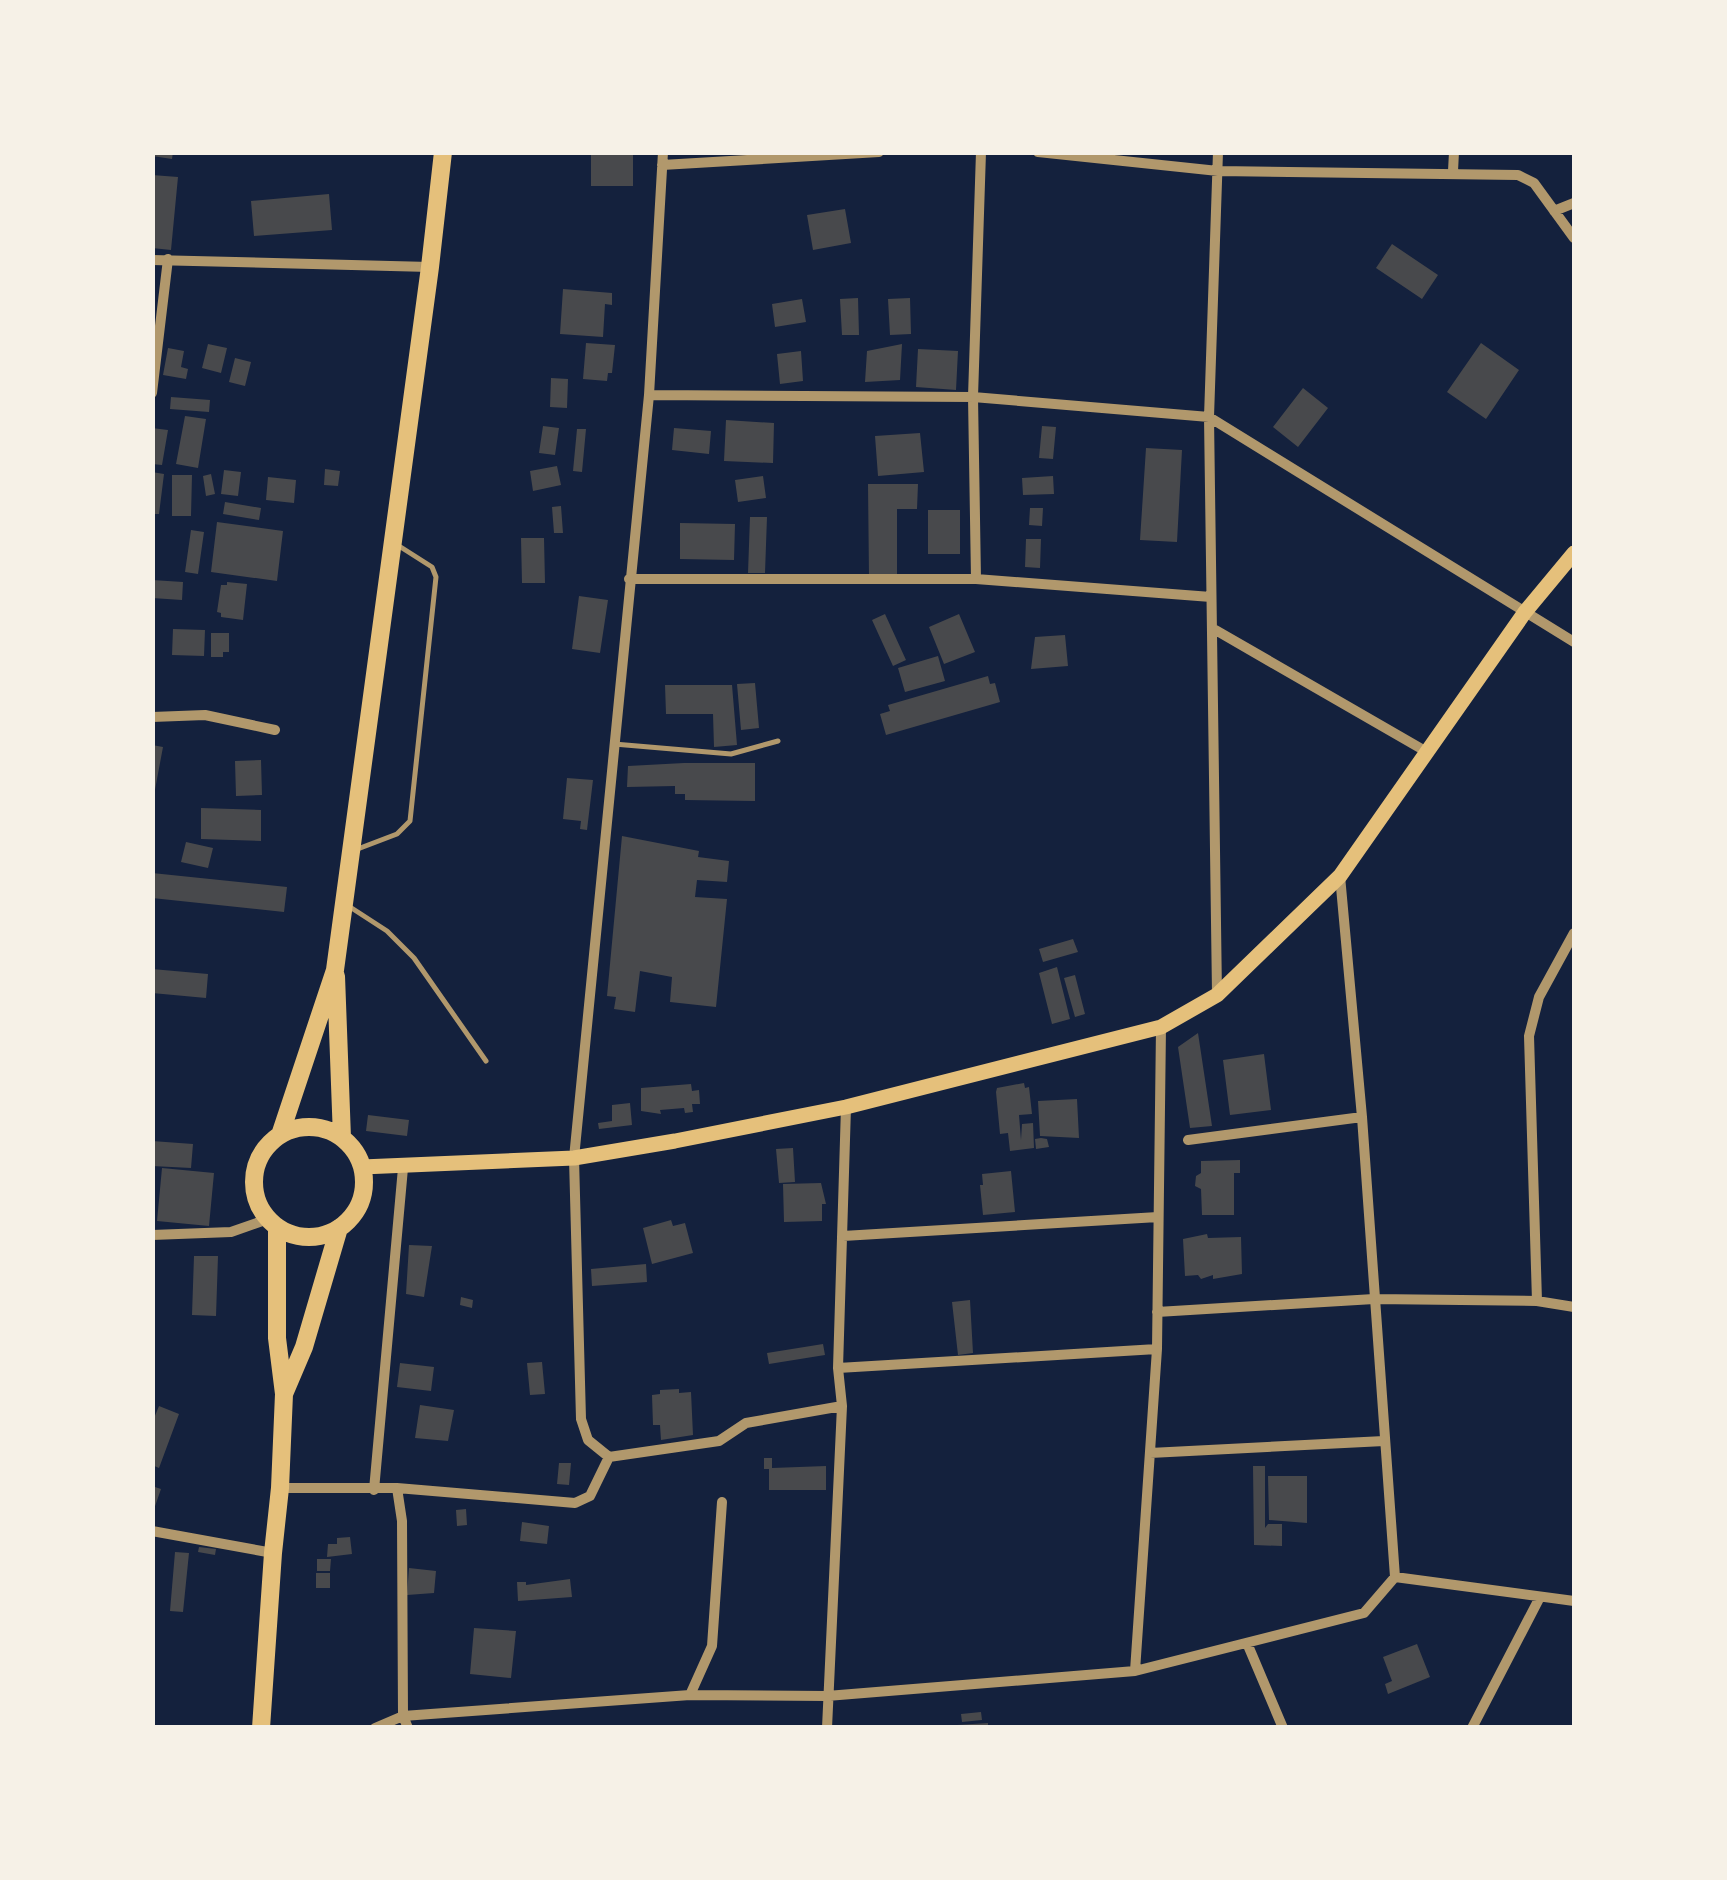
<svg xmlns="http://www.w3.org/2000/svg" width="1727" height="1880" viewBox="0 0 1727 1880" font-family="'Source Sans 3',sans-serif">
	<rect width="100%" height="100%" fill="#14213d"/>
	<!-- building -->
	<path fill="#48494c" d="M152,152H173L172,159L152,156Z
		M591,153H633V186H591Z
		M152,175L178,177L171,250L152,248Z
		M329,194L332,230L254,236L251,201Z
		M845,209L851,243L813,250L807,215Z
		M1392,244L1438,275L1422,299L1376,268Z
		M563,289L612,293V305L605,304L603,337L560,334Z
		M858,298L859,335H842L840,299Z
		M910,298L911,334L890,335L888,299Z
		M802,299L806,322L775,327L772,304Z
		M586,343L615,345L612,373H608L607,381L583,379Z
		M1481,343L1519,370L1486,419L1447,392Z
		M208,344L227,348L221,373L202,368Z
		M902,344L900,380L865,382L867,351Z
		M168,348L184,351L181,367L188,369L186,379L163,375Z
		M918,349L958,351L956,390L916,387Z
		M801,351L803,381L780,384L777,354Z
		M235,358L251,362L245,386L229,382Z
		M551,378L568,379L567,408L550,407Z
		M1303,388L1328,408L1298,447L1273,427Z
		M171,397L210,400L209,412L170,409Z
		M185,416L206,419L198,468L176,464Z
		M726,420L774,423L773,463L724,461Z
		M543,426L559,428L555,455L539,453Z
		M1042,426L1056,427L1053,459L1039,458Z
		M152,428L168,430L162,465L152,464Z
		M674,428L711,431L709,454L672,450Z
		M577,429H586L582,472L573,471Z
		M920,433L924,472L878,476L875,436Z
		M1146,448L1182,450L1177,542L1140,540Z
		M557,466L561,485L533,491L530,471Z
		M325,469L340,471L338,486L324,485Z
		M224,470L241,472L238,496L221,494Z
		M152,472L164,474L159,514H152Z
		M211,474L215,494L206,496L203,476Z
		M172,475H192L191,516H172Z
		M763,476L766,498L738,502L735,480Z
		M1053,476L1054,494L1023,495L1022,478Z
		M268,477L296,480L294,503L266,500Z
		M868,484H918L917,509H897V577H869Z
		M225,502L261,508L259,520L223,514Z
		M561,506L563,533H554L552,507Z
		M1030,508H1043L1042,526L1029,525Z
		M928,510H960V554H928Z
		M750,517H767L765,573H748Z
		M217,522L283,531L277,581L211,572Z
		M680,523L735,524L734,560L680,559Z
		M191,530L204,532L198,574L185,572Z
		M521,538H544L545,583H522Z
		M1026,539H1041L1040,568L1025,567Z
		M152,580L183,582L182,600L152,598Z
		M227,582L247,584L243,620L221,617V613L217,612L221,585H227Z
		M579,596L608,600L600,653L572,649Z
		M885,614L906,660L893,666L872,620Z
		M959,614L975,652L944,664L929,627Z
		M173,629L205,630L204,656L172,655Z
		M211,633H229V652H223V657H211Z
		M1065,635L1068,666L1031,669L1035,637Z
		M938,656L945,681L905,692L898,668Z
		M988,676L990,684L995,683L1000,702L886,735L880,714L890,711L888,705Z
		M755,683L759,728L741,730L737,684Z
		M665,685H732L737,745L714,747L713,714H666Z
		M152,745L163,747L154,795H152Z
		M261,760L262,795L236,796L235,761Z
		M684,763H755V801L685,800V794H675V786L627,787L628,766Z
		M567,778L593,780L587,830L580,829L581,821L563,819Z
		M201,808L261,810V841L201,839Z
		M622,836L699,851L698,857L729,861L727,882L697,880L695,897L727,899L716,1007L670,1002L672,977L640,971L635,1012L614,1009L616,997L607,996Z
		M186,842L213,848L208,868L181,862Z
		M152,873L287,887L284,912L152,898Z
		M1073,939L1078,952L1043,962L1039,949Z
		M1057,967L1070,1019L1052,1024L1039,973Z
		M152,969L208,974L206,998L152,993Z
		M1075,975L1085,1014L1075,1017L1064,978Z
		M1198,1033L1212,1126L1190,1128L1178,1047Z
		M1264,1054L1271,1110L1230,1115L1223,1060Z
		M1024,1083L1025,1088L1029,1087L1032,1114L1019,1115L1021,1140L1022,1124L1033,1123L1034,1148L1010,1151L1008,1133L1000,1134L996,1092L997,1088Z
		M691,1084L692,1091L699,1090L700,1104H692L693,1112L685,1113L684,1108L660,1110L661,1114L641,1111V1088Z
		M1077,1099L1079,1138L1040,1136L1038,1101Z
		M630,1103L632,1125L599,1129L598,1123L612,1121V1105Z
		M368,1115L409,1120L407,1136L366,1131Z
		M1041,1138L1047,1139L1049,1147L1036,1149L1035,1139Z
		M152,1141L193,1144L191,1168L152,1166Z
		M793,1148L795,1182L779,1183L776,1149Z
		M1240,1160V1173H1234V1215H1202L1201,1189L1195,1186L1196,1176L1201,1173V1161Z
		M162,1168L214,1173L209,1226L157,1221Z
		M1011,1171L1015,1212L983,1215L980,1185H983L982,1174Z
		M821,1183L826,1204H822V1221L784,1222L783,1184Z
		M671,1220L673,1226L685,1223L693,1253L652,1264L643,1228Z
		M1207,1234L1208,1238L1241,1237L1242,1274L1213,1279V1275L1201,1279L1198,1275L1185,1276L1183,1239Z
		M409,1245L432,1246L424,1297L406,1294Z
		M194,1256H218L216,1316L192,1315Z
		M646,1264L647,1282L592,1286L591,1269Z
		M461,1297L473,1300L472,1308L460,1305Z
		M970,1300L973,1353L958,1355L952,1302Z
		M823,1344L825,1355L769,1364L767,1353Z
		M542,1362L545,1394L530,1395L527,1363Z
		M400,1363L434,1367L431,1391L397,1387Z
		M679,1389V1393L691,1392L693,1435L661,1440L660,1425H653L652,1395L660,1394V1390Z
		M420,1405L454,1410L448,1441L415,1438Z
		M159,1406L179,1414L159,1468L152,1465V1423Z
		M764,1458H772V1468L826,1466V1490H769V1469H764Z
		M559,1463H571L569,1485L557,1484Z
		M1253,1466H1265V1528L1268,1524H1282V1546L1254,1545Z
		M1268,1476H1307V1523L1269,1520Z
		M152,1486L161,1489L153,1512H152Z
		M466,1509L467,1525L457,1526L456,1510Z
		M522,1522L549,1526L547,1544L520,1541Z
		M350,1537L352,1554L327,1557L328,1544H337V1538Z
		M199,1547L216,1549L215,1555L198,1552Z
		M175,1552L189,1553L183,1612L170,1611Z
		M317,1559H331L330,1571H317Z
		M409,1568L436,1571L434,1593L407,1595Z
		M316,1573H330V1588H316Z
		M570,1579L572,1597L518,1601L517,1582H526V1585Z
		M474,1628L516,1631L511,1678L470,1674Z
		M1417,1644L1430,1677L1388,1694L1385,1684L1392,1681L1383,1657Z
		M981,1712L982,1720L962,1722L961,1714Z
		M988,1723V1728H957V1725Z"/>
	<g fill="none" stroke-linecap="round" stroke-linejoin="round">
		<!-- service -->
		<path stroke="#b1986c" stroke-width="5" d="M614,744L731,754L778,741
			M355,850L397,834L410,821L436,577L432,567L399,546
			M350,907L387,931L414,958L486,1061"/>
		<!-- minor -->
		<path stroke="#b1986c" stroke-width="10" d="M663,152L649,395L574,1158L581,1419L588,1440L609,1457L719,1441L746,1423L842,1406
			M1038,152L1218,171L1518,175L1534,183L1574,238
			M662,165L879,152
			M1453,171L1454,152
			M1554,211L1574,203
			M152,260L430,267
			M152,393L168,259
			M649,395L973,397L1209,417L1574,642
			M629,579H976L1211,597
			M976,579L973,397L981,152
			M1212,628L1427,752
			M152,717L205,715L275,730
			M1340,876L1362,1117L1395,1577
			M1217,994L1209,417L1218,152
			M1188,1140L1362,1117
			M152,1235L231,1232L268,1219
			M843,1236L1158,1217
			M1537,1301L1529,1036L1539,997L1574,933
			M1157,1312L1374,1299L1537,1301L1574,1307
			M838,1368L1157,1349
			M1150,1453L1384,1441
			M280,1488H397L402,1521L403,1716L408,1728
			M397,1488L575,1503L590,1496L609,1457
			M374,1490L403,1168
			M152,1531L273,1553
			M1247,1643L1283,1728
			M1135,1671L1157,1349L1161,1027
			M690,1695L712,1646L722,1502
			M375,1728L403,1716L690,1695L827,1696L1135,1671L1364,1613L1395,1577L1574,1601
			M827,1728L842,1406L838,1368L846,1107
			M1472,1728L1540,1597"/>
		<!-- secondary -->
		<path stroke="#e5c07b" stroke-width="15" d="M362,1167L574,1158L675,1141L846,1107L1161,1027L1217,995L1340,876L1525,612L1574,553"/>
		<!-- trunk -->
		<path stroke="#e5c07b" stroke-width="18" d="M336,976L342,1138
			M254 1182a55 55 0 1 1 110 0a55 55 0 1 1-110 0Z
			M280,1135L335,970L430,267L443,152
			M284,1394L304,1347L339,1228
			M261,1728L273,1553L280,1488L284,1394L277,1338V1227"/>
	</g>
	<!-- border -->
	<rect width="1727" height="1880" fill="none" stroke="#f6f1e7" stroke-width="310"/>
</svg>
